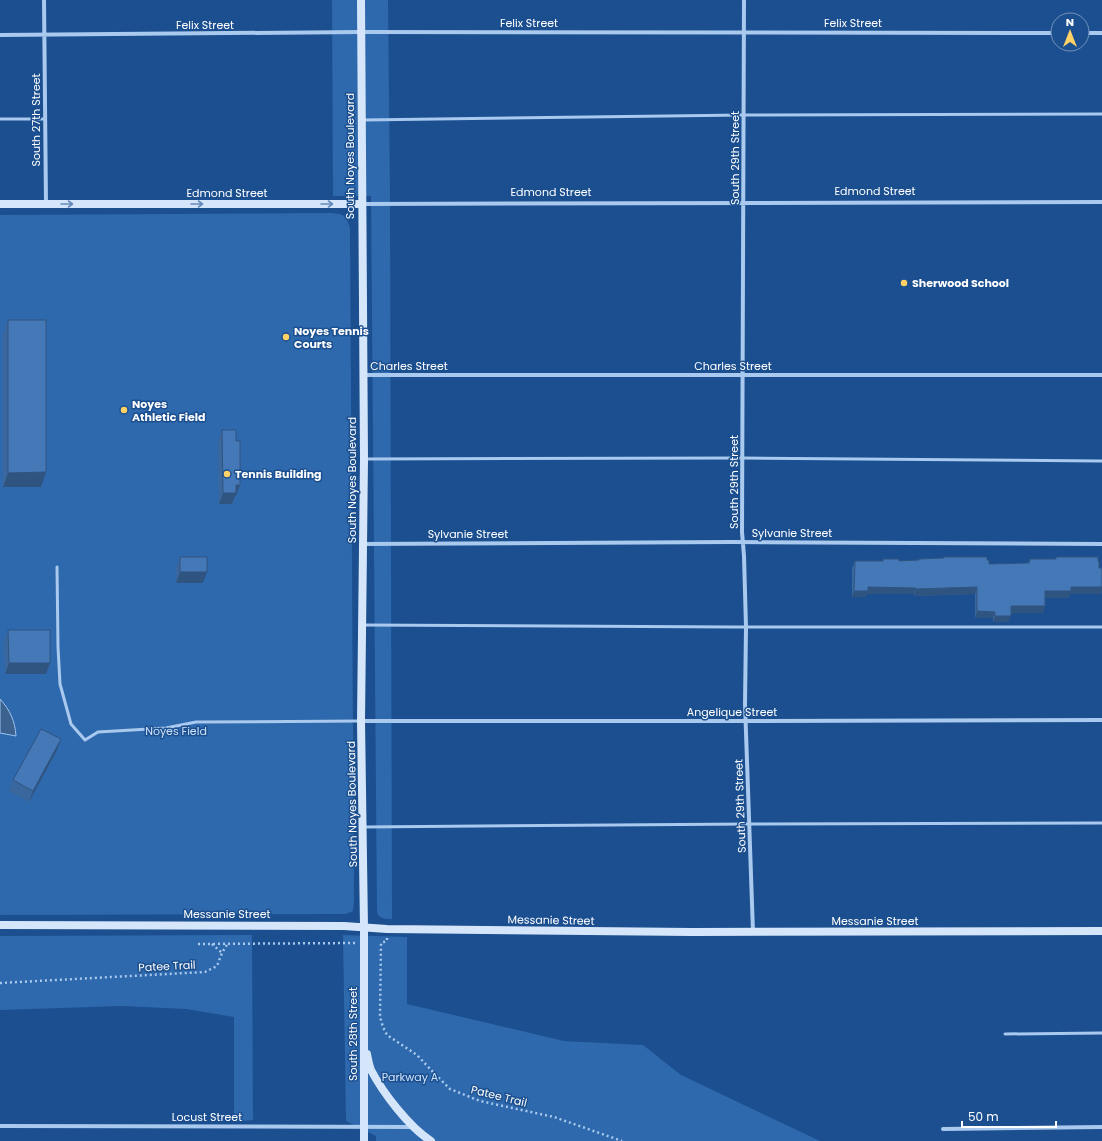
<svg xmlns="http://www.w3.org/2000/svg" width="1102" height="1141" viewBox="0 0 1102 1141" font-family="Poppins,sans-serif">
	<rect width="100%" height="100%" fill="#1b4f8f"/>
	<!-- green -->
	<path fill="#2e69ad" d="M332,0H388L390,196L392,919C385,919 380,919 377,913L371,196H333Z
		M331,213C344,214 346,215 350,228L354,901L353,911L346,914L0,915V215Z
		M252,935L253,1120L234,1122V1017L186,1009L122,1006L0,1010V936Z
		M343,935L407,937V1004L564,1041L643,1045L681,1075L820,1141H376V1136L346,1121Z"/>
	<!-- water -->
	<path fill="#3c6290" stroke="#9cc4f0" d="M0,699C10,710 15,721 16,736L0,733Z"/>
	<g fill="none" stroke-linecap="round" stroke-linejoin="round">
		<!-- path -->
		<path stroke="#a9c9ee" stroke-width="2.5" stroke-dasharray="2 3" stroke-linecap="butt" d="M387,938V941L381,943L380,1017L383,1027L387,1035L417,1055L433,1072L450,1089L480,1101L554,1117L622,1141
			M198,944L355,943
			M212,944L222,953
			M0,983L205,972L217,966L222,953L228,943"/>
		<!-- lane -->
		<path stroke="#a9c9ee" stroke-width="3" d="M0,119H44
			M363,120L744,115L1102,114
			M365,459L742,458L1102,461
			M57,567L58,647L60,684L71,724L85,740L98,732L166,728L196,722L360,721
			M363,625L733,627H1102
			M363,827L749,824L1102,823
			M1005,1034L1102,1033"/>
		<!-- street -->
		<path stroke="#a9c9ee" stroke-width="4" d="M44,0L46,204
			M744,0L742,532L744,556L746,627L745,704L753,932
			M1082,33H1102
			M0,35L361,32L1058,33
			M362,204L1102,202
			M364,375H1102
			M363,544L731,542L1102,544
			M361,721H760L1102,720
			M0,1126L414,1127
			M943,1129L1102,1127"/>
		<!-- secondary -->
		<path stroke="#d6e6fa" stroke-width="8" d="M361,0L364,459L361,721L364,927V1141
			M0,204H361
			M0,925L344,926L387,929L692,932L1102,931
			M367,1054C368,1059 369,1065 371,1070C383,1093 409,1127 431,1141"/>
	</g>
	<!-- wall -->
	<path fill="#3a679d" d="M8,320L46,472L41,487H3V334Z
		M222,430L236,441L240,485L236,496H235L232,504H219L218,441Z
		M180,557L203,583H176V568Z
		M944,557L987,560L989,564L1028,563L1030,559H1055L1056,557L1098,561L1099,568H1102V590L1101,594H1070L1068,598H1045V606L1043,613H1011V616L1008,622H993V618H975V594L914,596V594H867L865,597H852V568L855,561H883V559L899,561L919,560V559L943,558Z
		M8,630L46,674H5L4,641Z
		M61,739L57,750L29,802L9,791L13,780Z"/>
	<!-- shaded-wall -->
	<path fill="#305480" d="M46,472L41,487H3L8,473Z
		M236,485H240L236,496H235L232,504H219L223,493Z
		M180,572H207L203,583H176Z
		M868,587L916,588L914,594H867L865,597H852L854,591Z
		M977,587L975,594L914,596L916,589Z
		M1071,587H1102V590L1101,594H1070L1068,598H1043L1045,591Z
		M1011,606H1045L1043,613H1008Z
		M977,611L995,612L993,618H975Z
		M995,616H1011L1008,622H993Z
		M9,663H50L46,674H5Z
		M61,739L57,750L29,802L33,791Z"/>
	<!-- building -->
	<path fill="#4478b7" stroke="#305480" d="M8,320H46V472L8,473Z
		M222,430H236V441H240V485H236V493H223Z
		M180,557H207V572H180Z
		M944,557H987V560H989V564L1029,563L1030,559H1056V557H1098V561H1099V568H1102V587H1071V591H1045V606H1011V616H995V612L977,611V587L916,589V588L868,587V591H854L855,561H883V559H899V561L919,560V559L944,558Z
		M8,630H50V663H9Z
		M41,729L61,739L33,791L13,780Z"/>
	<!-- one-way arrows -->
	<defs><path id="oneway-shaft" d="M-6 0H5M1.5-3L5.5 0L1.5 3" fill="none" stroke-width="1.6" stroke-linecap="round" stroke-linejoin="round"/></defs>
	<g stroke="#668bba">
		<use href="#oneway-shaft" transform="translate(67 204)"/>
		<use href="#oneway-shaft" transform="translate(197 204)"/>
		<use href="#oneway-shaft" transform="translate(327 204)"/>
	</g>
	<!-- markers -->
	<g fill="#ffd166" stroke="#1b4f8f" stroke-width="1.5">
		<circle cx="904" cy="283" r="4"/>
		<circle cx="286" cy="337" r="4"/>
		<circle cx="124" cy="410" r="4"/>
		<circle cx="227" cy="474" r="4"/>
	</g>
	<g text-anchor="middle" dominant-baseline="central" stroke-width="3" stroke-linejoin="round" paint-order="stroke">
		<!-- street labels -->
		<g font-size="11" fill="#fff" stroke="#1b4f8f">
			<text x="529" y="23">Felix Street</text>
			<text x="853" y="23">Felix Street</text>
			<text x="205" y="25">Felix Street</text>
			<text transform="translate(36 120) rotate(-90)">South 27th Street</text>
			<text transform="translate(350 156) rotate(-90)">South Noyes Boulevard</text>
			<text transform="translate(735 158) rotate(-90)">South 29th Street</text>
			<text x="875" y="191">Edmond Street</text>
			<text x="551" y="192">Edmond Street</text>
			<text x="227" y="193">Edmond Street</text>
			<text x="409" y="366">Charles Street</text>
			<text x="733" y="366">Charles Street</text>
			<text transform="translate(352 480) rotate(-90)">South Noyes Boulevard</text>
			<text transform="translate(734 482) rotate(-90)">South 29th Street</text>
			<text x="792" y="533">Sylvanie Street</text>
			<text x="468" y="534">Sylvanie Street</text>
			<text x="732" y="712">Angelique Street</text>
			<text transform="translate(352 804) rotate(-91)">South Noyes Boulevard</text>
			<text transform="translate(740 806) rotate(-92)">South 29th Street</text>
			<text x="227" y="914">Messanie Street</text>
			<text transform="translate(551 920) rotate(1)">Messanie Street</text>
			<text x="875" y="921">Messanie Street</text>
			<text transform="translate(167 966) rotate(-3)">Patee Trail</text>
			<text transform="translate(353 1034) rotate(-90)">South 28th Street</text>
			<text transform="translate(499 1096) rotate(14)">Patee Trail</text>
			<text x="207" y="1117">Locust Street</text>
		</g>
		<!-- poi labels -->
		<g font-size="11" font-weight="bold" fill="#fff" stroke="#1b4f8f" text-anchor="start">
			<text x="912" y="283">Sherwood School</text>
			<text x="294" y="331">Noyes Tennis<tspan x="294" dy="13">Courts</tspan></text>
			<text x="132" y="404">Noyes<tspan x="132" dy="13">Athletic Field</tspan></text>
			<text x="235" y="474">Tennis Building</text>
		</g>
		<!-- park labels -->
		<g font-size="11" fill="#cfe3fa" stroke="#1b4f8f">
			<text x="176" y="731">Noyes Field</text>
			<text x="410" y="1077">Parkway A</text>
		</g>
	</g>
	<!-- north arrow -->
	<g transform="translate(1070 32)"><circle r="19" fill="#1b4f8f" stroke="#7695bc"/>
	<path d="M0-3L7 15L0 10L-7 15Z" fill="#ffd166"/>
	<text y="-6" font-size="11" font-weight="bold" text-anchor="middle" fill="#ffffff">N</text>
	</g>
	<!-- scale -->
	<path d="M962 1121v6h94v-6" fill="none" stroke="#ffffff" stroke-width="2"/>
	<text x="968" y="1121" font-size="12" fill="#ffffff" stroke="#1b4f8f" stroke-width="3" paint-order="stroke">50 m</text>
</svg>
